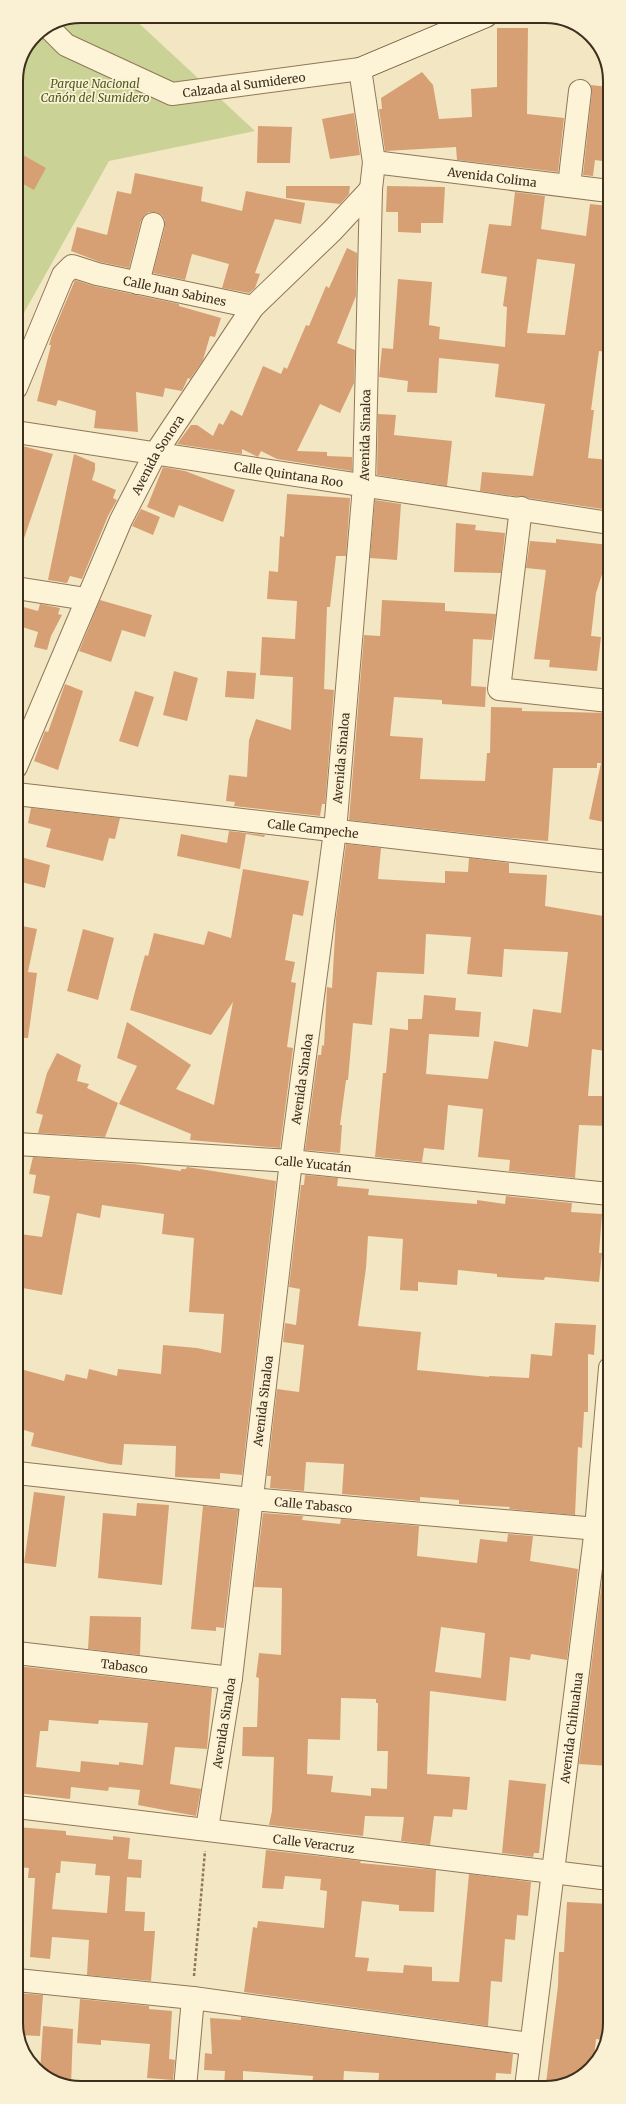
<svg xmlns="http://www.w3.org/2000/svg" width="626" height="2104" viewBox="0 0 626 2104" font-family="Merriweather,serif">
	<rect width="100%" height="100%" fill="#f3e6c3"/>
	<!-- green -->
	<path fill="#cad395" d="M81,16H131L255,131L109,161L16,327V81L35,35Z"/>
	<!-- building -->
	<path fill="#d6a074" fill-rule="evenodd" d="M497,28H528L527,114L564,118L558,172L457,160L456,147L385,151L379,109H382L381,98L422,72L433,85L439,119L472,117L471,89L497,87Z
		M591,85L609,87V162L595,160L593,176L583,175L592,92Z
		M354,113L360,155L330,159L322,119Z
		M258,126L292,127L290,163H257Z
		M16,151L46,168L34,190L16,180Z
		M135,173L203,187L201,201L242,211L246,191L305,203L301,224L275,219L255,273L260,274L255,288L249,293L222,288L229,264L192,254L185,280L153,273L165,227V220L162,215L156,212H149L144,216L141,221L129,268L100,262L71,251L77,227L107,235L117,191L131,194Z
		M286,186H350L349,194L340,204L286,198Z
		M387,186L445,187L443,223H421V233L398,232V212H386Z
		M515,192L545,196L541,229L586,236L590,204L609,206V352L599,351L591,410H594L588,458L609,460V510L480,491L482,472L533,476L545,404L495,397L499,364L439,358L437,393L407,392L408,381L379,377L382,348L393,349L398,279L432,282L429,325L440,327L439,339L505,347L507,307L503,306L507,277L481,273L489,224L511,226ZM537,259L575,264L565,335L527,333Z
		M347,248L357,253L356,296L337,343L355,350L354,383L340,413L320,404L297,451L327,452V456L352,457V471L277,459L261,451L258,457L242,449V454L177,444L191,425H197L213,436L219,423L223,425L231,410L242,416L263,366L281,374L284,367L287,369L306,325L309,326L326,286L329,288Z
		M75,280L94,286L179,304V306L221,318L215,337L210,336L203,360L190,379L188,378L182,391L165,388L163,397L136,392L138,432L94,428L96,411L58,400L56,406L37,401L51,345H49L52,335Z
		M378,414L396,415L394,435L452,441L447,486L377,475Z
		M19,445L53,454L19,553H16V454Z
		M74,454L95,463V470L92,480L116,490L113,498L117,500L108,516L82,579L70,576L67,583L48,580Z
		M163,467L185,471L235,490L223,522L179,505L174,518L147,507Z
		M287,494L350,498L346,556H336L330,607H327L324,689L334,690L325,804H322L320,816L234,806L235,802L226,801L229,775L247,777L249,740L256,719L291,730L293,677L260,675L262,637L295,639L297,601L267,599L269,571L278,572L280,536L284,537Z
		M375,500L401,504L397,560L370,558Z
		M141,509L160,517L153,535L132,526Z
		M456,523L476,525L475,530L505,533L501,573L454,572Z
		M556,539L609,545V571H603L596,593L591,636L601,637L597,671L549,667L550,660L534,659L546,570L526,568L530,541L556,543Z
		M100,600L152,615L145,637L122,630L111,662L79,651Z
		M382,600L445,603V611L496,614L492,640L473,639L471,686L486,687L485,707L442,704V700L394,697L390,736L423,738L420,779L485,781L487,753H490L491,707L522,708V711L609,713V823L589,819L601,763H597V768H553L548,841L511,838L349,820L364,635L380,636Z
		M40,604L60,608L58,614L62,615L51,636L47,650L34,647L38,632L16,625V605L38,611Z
		M174,671L198,678L187,721L163,715Z
		M227,671L256,673L254,699L225,697Z
		M65,684L83,691L58,770L34,761L45,731L48,732Z
		M135,691L154,697L138,747L119,741Z
		M31,808L120,818L115,839L109,838L103,861L46,847L51,829L28,823Z
		M229,831L265,835L264,837L246,834L240,869L177,856L181,834L227,843Z
		M346,844L381,848L378,879L445,883V871L468,872L469,858L509,863V873L547,875L545,906L609,917V1034H607L605,1051L592,1049L588,1096H609V1126L579,1125L575,1178L509,1171L510,1160L478,1157L483,1109L448,1105L444,1150L424,1148L422,1162L375,1157L383,1073H386L390,1028L408,1030V1019H422L424,995L456,998L455,1010L481,1012L479,1037L429,1034L426,1074L488,1079L494,1041L528,1047L533,1009L561,1013L568,952L504,949L502,977L467,974L471,937L426,934L424,974L377,972L372,1025L353,1023L348,1080H346L340,1125H342L340,1153L305,1150L318,1055H321L322,1045L324,1046L327,987L332,988L336,918Z
		M17,856L50,865L45,888L17,881Z
		M243,869L309,881L303,916L293,914L285,960L295,962L291,982L296,983L287,1047L293,1048L280,1148L190,1140L191,1134L119,1104L137,1066L117,1058L127,1022L191,1065L176,1089L214,1105L233,1002L211,1035L130,1010L145,955L148,956L154,933L204,945L208,931L231,938Z
		M17,925L37,929L28,972L37,973L28,1038H17Z
		M83,929L114,938L98,1000L67,991Z
		M57,1053L81,1065L77,1081L89,1084L87,1088L118,1103L105,1137L38,1133L43,1115L36,1113L47,1073Z
		M33,1157L134,1164L181,1171V1169H186L187,1167L276,1181L242,1475L220,1473V1479L175,1477L176,1446L124,1444L122,1465L110,1464L31,1446L34,1433L17,1428V1368L64,1381L66,1374L87,1379L89,1369L117,1376L118,1369L161,1374L163,1345L197,1348L221,1353L224,1314L189,1312L194,1238L162,1234L164,1214L102,1205L100,1218L77,1213L62,1295L17,1287V1251L20,1234L42,1237L50,1196L33,1193L36,1175L29,1174Z
		M305,1175L338,1178L337,1186L369,1189L368,1195L477,1204V1200L505,1204L506,1196L572,1203L571,1212L602,1214L599,1253H602L599,1282L545,1277L544,1280L497,1277V1274L458,1270L457,1285L418,1282V1291L400,1290L403,1239L368,1236L366,1268L358,1326L421,1332L417,1370L489,1377V1376L529,1378L531,1354L552,1356L555,1323L596,1325L594,1355L588,1354V1412H584L582,1448L578,1447L575,1515L509,1509L510,1507L459,1504V1500L420,1497V1501L342,1494L344,1464L306,1462L304,1491L270,1488L271,1476H267L277,1389L299,1392L304,1345L283,1342L285,1323L296,1325L300,1289L289,1287L301,1185H304Z
		M34,1492L65,1496L56,1567L24,1563Z
		M137,1503L169,1505L162,1585L98,1578L103,1513L136,1516Z
		M203,1506L238,1510L224,1628L216,1627V1631L191,1629Z
		M263,1513L303,1516L302,1520L340,1524L341,1519L419,1526L417,1556L477,1563L480,1539L507,1542L508,1534L533,1536L530,1561L578,1569L567,1660L531,1654L530,1660L510,1657L506,1701L430,1691L427,1774L470,1777L467,1810L453,1809L452,1817L434,1816L430,1845L401,1841L404,1817L365,1816L363,1836L269,1825L272,1811L274,1757L242,1756L243,1727H257L259,1678L256,1677L259,1653L281,1655L282,1588L254,1587ZM441,1627L485,1633L481,1678L435,1672ZM341,1698L376,1699V1703H378L377,1751H388L387,1789L371,1788V1796L331,1792L333,1776L307,1774L308,1739L340,1740Z
		M603,1573L610,1574V1766L579,1764Z
		M90,1616L141,1617L140,1655L88,1649Z
		M18,1666L212,1688L207,1749L175,1747L170,1784L201,1789L196,1816L138,1805L140,1790L109,1787L108,1791L71,1787L70,1799L17,1793ZM49,1720L98,1724L99,1720L148,1723L143,1765L119,1762V1765L81,1761L80,1772L36,1767L40,1731H48Z
		M509,1780L546,1784L539,1853H534L533,1857L502,1853Z
		M17,1827L66,1831V1835L95,1838L113,1840V1836L130,1838L128,1859L142,1860L141,1878L127,1877L125,1911L145,1912L144,1931H155L151,1981L87,1975L89,1940L52,1937L50,1959L30,1957L35,1878H28L29,1868L17,1867ZM61,1861L96,1864L95,1875L110,1876L107,1913L52,1909L56,1873H60Z
		M266,1850L361,1861L360,1863L436,1870L434,1912L399,1911V1905L362,1901L355,1957L369,1958L367,1971L403,1973L404,1965L432,1967V1981L459,1982L469,1874L531,1882L528,1916L517,1915L515,1940L505,1939L502,1982L491,1981L488,2026L244,1992L253,1927L257,1928L258,1921L324,1928L327,1891L320,1890L321,1879L285,1876L283,1889L262,1888Z
		M567,1902L610,1904V1994L605,2035L604,2040L596,2039L593,2066L561,2085L546,2083L558,1986L559,1952H564Z
		M17,1993L43,1995L40,2036L17,2035Z
		M80,1999L149,2006V2009L172,2011L169,2059L175,2060L173,2080L147,2078L150,2044L101,2040V2045L77,2043Z
		M241,2017L513,2054L511,2074L496,2073L495,2087H477V2084L442,2081V2084L409,2082L408,2087H378L379,2073L344,2071L343,2087H312L313,2076L243,2071V2087H224L225,2071L204,2070L205,2053L212,2054L210,2018L241,2020Z
		M43,2026L73,2029L71,2086L40,2072Z"/>
	<g fill="none" stroke-linecap="round" stroke-linejoin="round">
		<!-- street casing -->
		<g stroke="#907757" stroke-width="24">
			<g id="street">
				<path id="s1" d="M50,29L66,45L172,94L360,69L374,162L371,189L364,486L335,831L291,1161L231,1678L207,1829"/>
				<path id="s2" d="M374,162L609,191"/>
				<path d="M569,186L580,91"/>
				<path d="M138,283L153,224"/>
				<path id="s3" d="M16,388L63,275L72,266L97,274L253,307"/>
				<path id="s4" d="M16,432L609,523"/>
				<path d="M521,508L499,689L609,701"/>
				<path d="M16,588L86,599"/>
				<path id="s5" d="M16,767L121,520L155,454L253,307L332,231L371,189"/>
				<path id="s6" d="M16,794L609,862"/>
				<path id="s7" d="M17,1144L291,1161L609,1194"/>
				<path id="s8" d="M17,1473L251,1499L609,1530"/>
				<path id="s9" d="M17,1653L231,1678"/>
				<path id="s10" d="M17,1807L610,1879"/>
				<path d="M17,1980L193,1998L530,2044"/>
				<path id="s11" d="M526,2087L596,1528L610,1368"/>
				<path d="M185,2088L193,1998"/>
			</g>
		</g>
		<!-- secondary casing -->
		<g stroke="#72583a" stroke-width="24">
			<path id="secondary" d="M360,69L486,16"/>
		</g>
		<!-- path -->
		<path stroke="#907757" stroke-width="2.5" stroke-dasharray="3 2" stroke-linecap="butt" d="M194,1976L205,1851"/>
		<!-- street -->
		<use href="#street" stroke="#fdf3d7" stroke-width="22"/>
		<!-- secondary -->
		<use href="#secondary" stroke="#fdf3d7" stroke-width="22"/>
	</g>
	<g text-anchor="middle" dominant-baseline="central" stroke-width="3.5" stroke-linejoin="round" paint-order="stroke">
		<!-- park labels -->
		<g font-size="12" font-style="italic" fill="#4c5d21" stroke="#faf0d3">
			<text x="95" y="83">Parque Nacional<tspan x="95" dy="14">Cañón del Sumidero</tspan></text>
		</g>
		<!-- street labels -->
		<g font-size="12" fill="#3e2e1d" stroke="#faf0d3">
			<text stroke="none"><textPath href="#s1" startOffset="212">Calzada al Sumidereo</textPath></text>
			<text stroke="none"><textPath href="#s2" startOffset="119">Avenida Colima</textPath></text>
			<text stroke="none"><textPath href="#s3" startOffset="241">Calle Juan Sabines</textPath></text>
			<text transform="translate(365 435) rotate(-89)">Avenida Sinaloa</text>
			<text stroke="none"><textPath href="#s5" startOffset="343">Avenida Sonora</textPath></text>
			<text stroke="none"><textPath href="#s4" startOffset="276">Calle Quintana Roo</textPath></text>
			<text transform="translate(341 758) rotate(-85)">Avenida Sinaloa</text>
			<text stroke="none"><textPath href="#s6" startOffset="299">Calle Campeche</textPath></text>
			<text transform="translate(302 1079) rotate(-82)">Avenida Sinaloa</text>
			<text stroke="none"><textPath href="#s7" startOffset="297">Calle Yucatán</textPath></text>
			<text transform="translate(263 1401) rotate(-83)">Avenida Sinaloa</text>
			<text stroke="none"><textPath href="#s8" startOffset="298">Calle Tabasco</textPath></text>
			<text stroke="none"><textPath href="#s9" startOffset="108">Tabasco</textPath></text>
			<text transform="translate(224 1723) rotate(-81)">Avenida Sinaloa</text>
			<text stroke="none"><textPath href="#s11" startOffset="362">Avenida Chihuahua</textPath></text>
			<text stroke="none"><textPath href="#s10" startOffset="299">Calle Veracruz</textPath></text>
		</g>
	</g>
	<!-- crop -->
	<path d="M0 0H626V2104H0ZM81 23H545A58 58 0 0 1 603 81V2023A58 58 0 0 1 545 2081H81A58 58 0 0 1 23 2023V81A58 58 0 0 1 81 23Z" fill="#faf0d3" fill-rule="evenodd"/>
	<path fill="none" stroke="#3e2e1d" stroke-width="2" d="M81 23H545A58 58 0 0 1 603 81V2023A58 58 0 0 1 545 2081H81A58 58 0 0 1 23 2023V81A58 58 0 0 1 81 23Z"/>
</svg>
